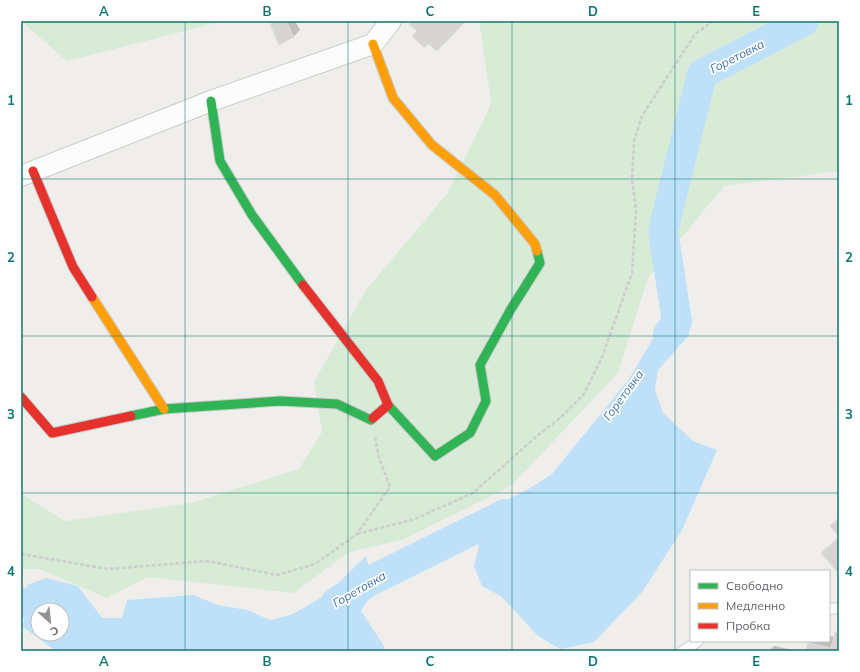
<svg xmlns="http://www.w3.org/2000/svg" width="860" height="672" viewBox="0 0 860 672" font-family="Mulish,sans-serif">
	<rect width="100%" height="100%" fill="#efeeea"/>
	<!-- green -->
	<path fill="#d8ebd6" d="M21,21H224L67,61Z
		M479,21H839V171L724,186L648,278L618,373L511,486L402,540L349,552L294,593L148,577L107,598L39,569H21V494L65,521L191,503L299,469L322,432L314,382L366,290L447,194L488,111L491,101Z"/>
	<!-- water -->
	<path fill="#bfe0f9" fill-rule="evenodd" d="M673,297H688L689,335L658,370L655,390L663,413L693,441L717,450L682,530L642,592L594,642L560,649L538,636L501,596L482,586L474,566L479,546L460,523L527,490L552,474L629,379L666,317Z
		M366,556L375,589L361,611L384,646V651H56L23,627L27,603V585L46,578L78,586L102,618H122L127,600L193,595L218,605L247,610L270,620L291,615L326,595ZM38,610H62V634H38Z"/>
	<!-- shadow -->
	<path fill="#0003" d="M274,21H295L300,30L293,37L271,24Z
		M839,629V651H807L809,644L811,641H829V636L834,637L836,633Z
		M774,646L798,651H769Z"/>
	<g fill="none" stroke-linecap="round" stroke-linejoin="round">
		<!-- river -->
		<path stroke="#bfe0f9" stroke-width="30" d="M668,334L677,322L663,231L702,74L804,21
			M336,602L372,580L505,514
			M21,603H27L50,610"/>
	</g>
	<!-- building -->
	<path fill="#d6d5d3" stroke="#deddd9" d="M277,21H286L294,37L279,45L270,24Z
		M412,21H466L437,51L428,44L424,48L412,36L417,31L409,24Z
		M839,518V537L830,526Z
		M839,537V574L821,553Z
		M835,632L839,633V651H806L808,643L831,648Z"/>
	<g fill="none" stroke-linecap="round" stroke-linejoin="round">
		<!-- lane casing -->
		<g stroke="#cbcccc" stroke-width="12">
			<path id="lane" d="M829,609L839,608
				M683,651L698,641"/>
		</g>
		<!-- street casing -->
		<g stroke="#cbcccc" stroke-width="22">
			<path id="street" d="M21,176L211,101L373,44L391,21"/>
		</g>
		<!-- fast casing -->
		<g stroke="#cacacb" stroke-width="11">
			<path id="fast" d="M211,101L220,161L252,215L303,285
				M388,405L435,456L470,433L486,401L480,365L511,309L540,263L537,251
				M131,416L164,409L280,401L337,404L371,420L373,418"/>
		</g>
		<!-- slow casing -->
		<g stroke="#cacacb" stroke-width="11">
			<path id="slow" d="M373,44L393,98L432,145L495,195L535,244L537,251
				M92,297L164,409"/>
		</g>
		<!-- jam casing -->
		<g stroke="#cacacb" stroke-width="11">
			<path id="jam" d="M33,171L73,267L92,297
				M303,285L378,381L388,405L373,418
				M21,397L52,433L131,416"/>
		</g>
		<!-- path -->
		<path stroke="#cacfcc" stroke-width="2.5" stroke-dasharray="4 2" stroke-linecap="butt" d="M357,534L415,519L473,493L537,436L560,418L584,394L602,357L632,273L636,210L632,179L634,141L642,116L695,34L714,21
			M21,554L108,569L207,561L277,575L315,564L357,534L390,487L379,458L375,437"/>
		<!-- lane -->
		<use href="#lane" stroke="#fdfcfc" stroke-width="10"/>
		<!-- street -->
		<use href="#street" stroke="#fdfcfc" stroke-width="20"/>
		<!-- fast -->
		<use href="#fast" stroke="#30b455" stroke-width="9"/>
		<!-- slow -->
		<use href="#slow" stroke="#ff9f0a" stroke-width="9"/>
		<!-- jam -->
		<use href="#jam" stroke="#e5322d" stroke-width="9"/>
	</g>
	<!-- grid -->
	<path fill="none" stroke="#0f766e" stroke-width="1" stroke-opacity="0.55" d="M185,21V651M348,21V651M512,21V651M675,21V651M21,179H839M21,336H839M21,493H839"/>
	<g text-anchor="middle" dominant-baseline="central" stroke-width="3.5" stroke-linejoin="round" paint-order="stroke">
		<!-- water labels -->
		<g font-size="12" font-style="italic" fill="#4174aa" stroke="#fff">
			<text transform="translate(737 56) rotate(-27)">Горетовка</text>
			<text transform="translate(623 395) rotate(-54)">Горетовка</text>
			<text transform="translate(359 589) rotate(-30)">Горетовка</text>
		</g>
	</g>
	<!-- border -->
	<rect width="860" height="672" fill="none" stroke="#ffffff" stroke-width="44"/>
	<!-- legend -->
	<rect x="690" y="570" width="140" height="72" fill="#ffffff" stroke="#bfc1c3"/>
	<rect x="698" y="583" width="20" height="6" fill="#30b455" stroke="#bfc1c3"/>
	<text x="726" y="590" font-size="12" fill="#5f6368">Свободно</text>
	<rect x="698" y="603" width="20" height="6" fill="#ff9f0a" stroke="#bfc1c3"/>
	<text x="726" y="610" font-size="12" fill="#5f6368">Медленно</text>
	<rect x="698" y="623" width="20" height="6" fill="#e5322d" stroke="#bfc1c3"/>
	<text x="726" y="630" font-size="12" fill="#5f6368">Пробка</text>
	<!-- north arrow -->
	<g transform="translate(50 622) rotate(153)"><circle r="19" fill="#ffffff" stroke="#bfc1c3"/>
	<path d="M0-3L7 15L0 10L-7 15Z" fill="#919496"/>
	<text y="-6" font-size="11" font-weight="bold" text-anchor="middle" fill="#5f6368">С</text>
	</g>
	<rect x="22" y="22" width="816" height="628" fill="none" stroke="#0f766e" stroke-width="1.5"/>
	<g font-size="13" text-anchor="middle" font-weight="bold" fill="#0f766e">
		<text x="104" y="16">A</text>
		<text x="267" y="16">B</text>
		<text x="430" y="16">C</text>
		<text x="593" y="16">D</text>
		<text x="756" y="16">E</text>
		<text x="11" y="105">1</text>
		<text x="849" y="105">1</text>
		<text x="11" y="262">2</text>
		<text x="849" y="262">2</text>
		<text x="11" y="419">3</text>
		<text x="849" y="419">3</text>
		<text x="11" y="576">4</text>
		<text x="849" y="576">4</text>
		<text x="104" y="666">A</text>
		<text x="267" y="666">B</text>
		<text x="430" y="666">C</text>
		<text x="593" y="666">D</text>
		<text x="756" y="666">E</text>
	</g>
</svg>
